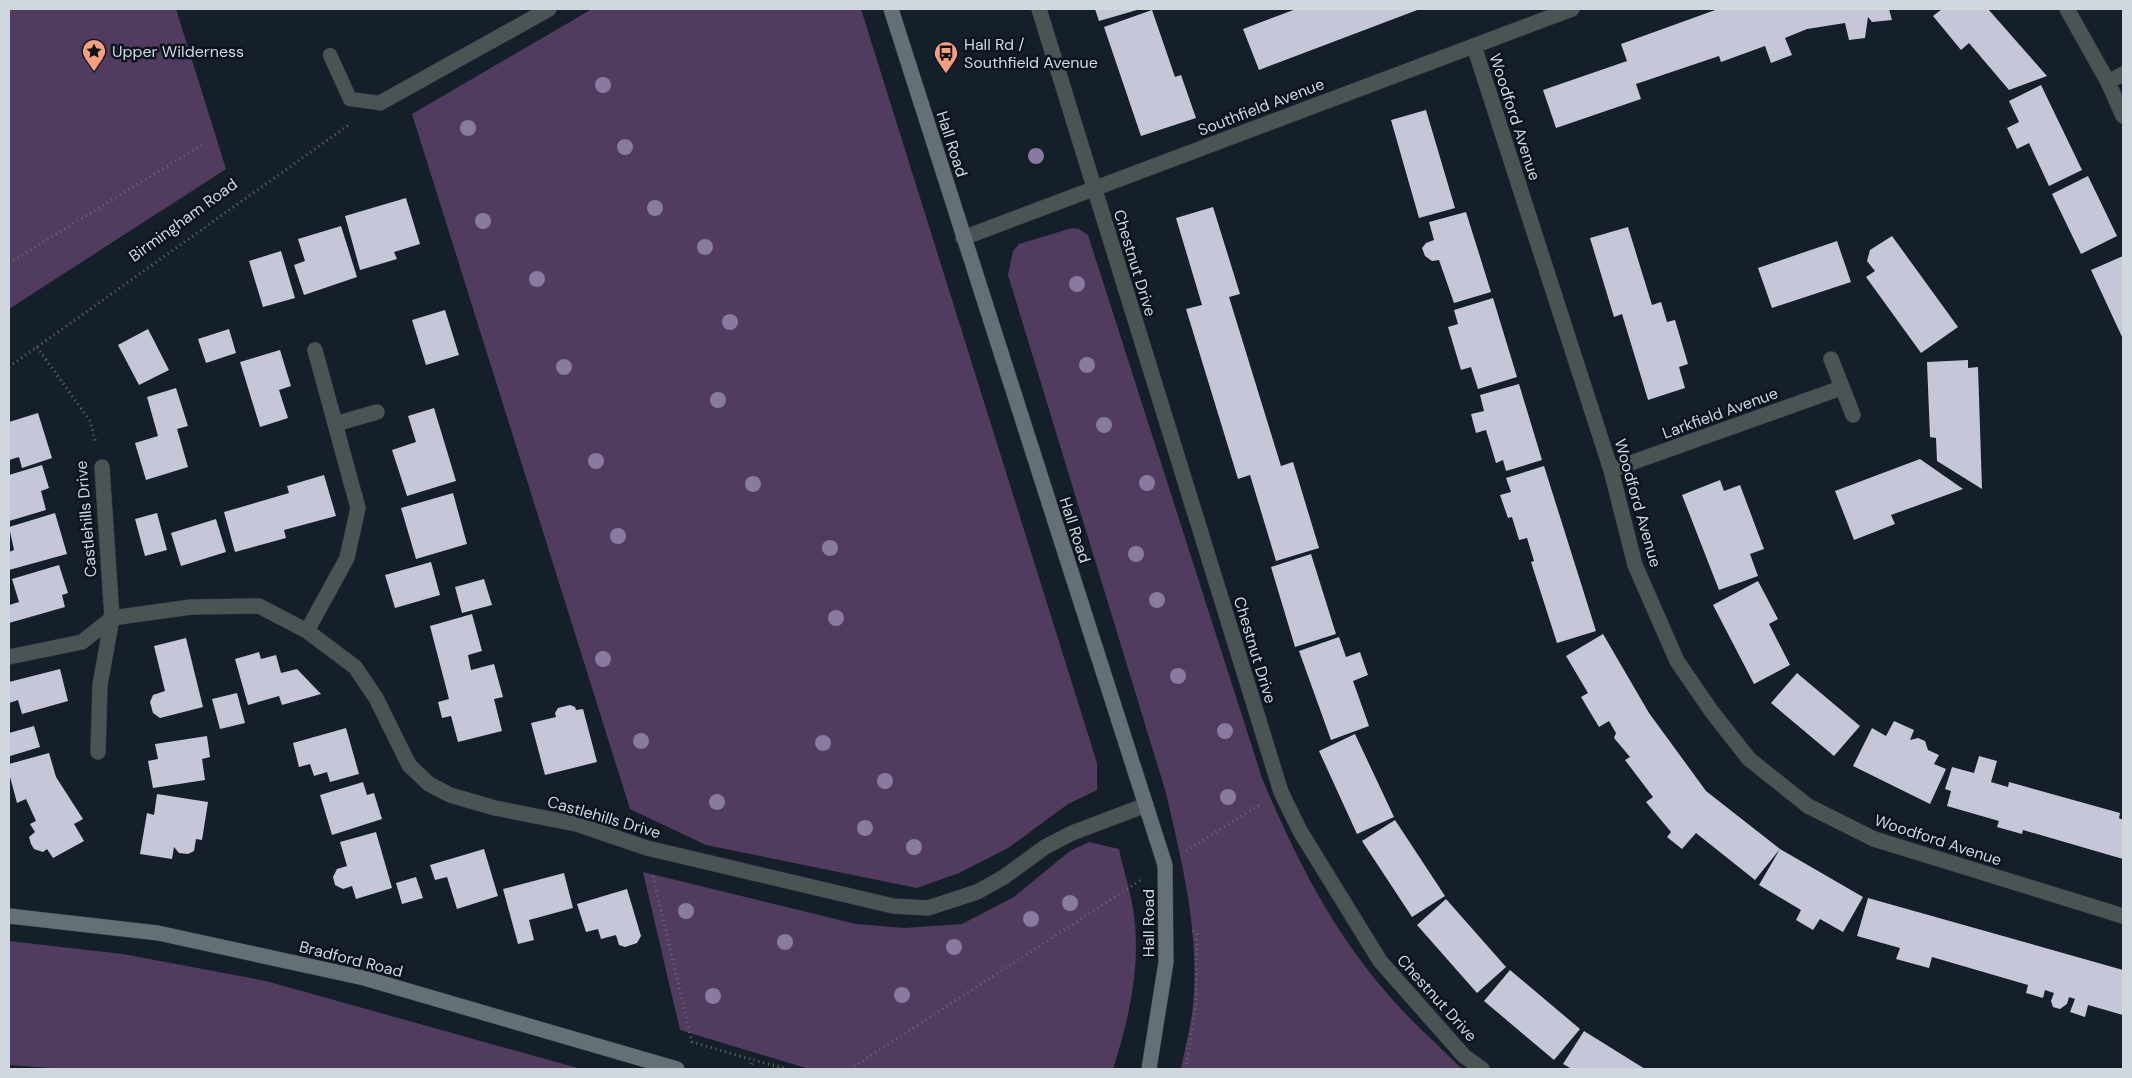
<svg xmlns="http://www.w3.org/2000/svg" width="2132" height="1078" viewBox="0 0 2132 1078" font-family="'DM Sans',sans-serif">
	<rect width="100%" height="100%" fill="#151f29"/>
	<!-- green -->
	<path fill="#513b5e" d="M9,9H176L226,169L9,309Z
		M592,9H861L1097,763V790L1068,804L1008,848L959,873L917,888L706,845L630,809L412,114Z
		M1072,228L1079,229L1088,235L1262,778C1293,852 1328,923 1380,985C1404,1015 1435,1042 1462,1069H1181C1185,1048 1191,1026 1193,1005C1200,933 1182,863 1166,793L1008,275L1013,251L1019,244Z
		M1089,842L1119,849C1123,869 1130,889 1133,909C1142,963 1129,1019 1113,1069H809L680,1030L643,872L856,924L905,928L962,924L1014,897L1070,851Z
		M9,941L123,954L266,981L581,1069H65L9,1065Z"/>
	<!-- building -->
	<path fill="#c5c7d9" d="M1095,9H1136L1137,10L1099,21Z
		M1296,9H1420L1259,70L1243,29Z
		M1718,9H1889L1892,20L1872,22L1868,17L1865,38L1849,40L1845,23L1807,29L1785,38L1792,55L1771,63L1765,46L1721,62L1719,56L1636,84L1641,99L1556,128L1543,90L1627,61L1621,44Z
		M1942,9H1988L2047,76L2009,90L1969,43L1961,50L1933,16Z
		M1152,10L1175,77L1181,75L1196,118L1141,136L1104,27Z
		M2041,85L2082,170L2049,186L2029,143L2017,149L2007,128L2019,122L2009,101Z
		M1426,110L1455,208L1419,218L1391,120Z
		M2088,176L2117,236L2081,254L2052,194Z
		M406,198L420,244L394,252L397,259L360,270L345,216Z
		M1213,207L1240,294L1229,297L1281,466L1293,462L1319,548L1276,561L1250,475L1238,479L1186,309L1202,305L1176,218Z
		M1466,212L1491,292L1454,303L1439,260L1432,261L1425,256L1422,248L1426,243L1434,240L1429,222Z
		M341,226L357,277L304,295L294,265L305,261L298,239Z
		M1628,227L1652,305L1661,302L1667,322L1675,320L1688,364L1679,367L1685,388L1648,400L1622,314L1614,317L1590,238Z
		M1892,236L1958,327L1921,353L1866,277L1875,271L1867,261L1870,250Z
		M1837,241L1851,282L1772,308L1758,268Z
		M281,251L295,298L263,307L249,261Z
		M2123,256V339L2091,270Z
		M1493,298L1517,377L1478,389L1471,367L1461,370L1448,327L1458,324L1454,310Z
		M445,310L459,355L426,365L412,320Z
		M148,329L169,370L139,385L118,345Z
		M229,329L236,353L206,363L198,339Z
		M280,350L291,386L279,390L288,418L260,427L240,362Z
		M1968,360V368L1978,367L1982,489L1937,461L1936,438L1930,437L1927,362Z
		M1519,384L1542,460L1506,471L1503,460L1496,463L1486,430L1476,433L1471,414L1484,411L1480,395Z
		M176,388L188,426L177,429L188,467L146,480L135,443L158,436L147,397Z
		M434,408L456,481L407,496L392,450L416,442L408,416Z
		M38,413L52,458L22,468L19,457L9,460V422Z
		M1920,459L1963,489L1891,515L1895,524L1854,540L1835,491Z
		M42,465L49,488L41,491L46,510L9,521V475Z
		M1544,466L1596,631L1557,643L1531,562L1534,561L1527,538L1519,540L1512,517L1508,518L1500,495L1511,492L1506,478Z
		M324,475L336,516L284,530L286,538L235,552L224,512L289,493L287,486Z
		M1720,480L1724,491L1740,485L1764,549L1750,554L1758,576L1719,590L1682,495Z
		M453,493L467,544L416,559L401,508Z
		M55,513L67,554L9,570V552L14,550L9,527Z
		M157,513L167,550L145,556L135,519Z
		M216,519L226,552L181,566L171,533Z
		M1311,554L1336,634L1295,647L1271,567Z
		M431,562L440,595L395,608L385,575Z
		M59,565L68,593L62,595L65,607L9,623V605L19,602L12,579Z
		M484,579L492,605L462,613L455,587Z
		M1758,581L1778,619L1769,624L1790,665L1754,684L1713,605Z
		M472,614L482,651L468,655L471,670L494,664L503,697L494,699L502,731L458,742L451,716L442,718L438,702L449,699L430,626Z
		M1603,634L1649,713L1706,791L1780,849L1755,880L1696,833L1682,849L1667,837L1671,832L1646,802L1653,797L1625,760L1630,757L1614,738L1616,733L1609,721L1599,727L1581,697L1588,693L1566,656Z
		M1339,637L1346,657L1360,652L1368,675L1353,681L1369,726L1331,740L1299,651Z
		M186,638L203,707L160,718L153,713L150,702L153,695L165,691L154,646Z
		M259,652L261,659L276,655L281,673L297,669L321,694L282,705L279,696L248,705L235,659Z
		M60,669L68,701L22,714L18,700L9,703V682Z
		M1797,673L1860,726L1834,756L1771,703Z
		M237,693L245,723L220,729L212,699Z
		M570,705L575,707L576,710L583,709L597,762L545,775L531,723L556,717L555,713L558,708Z
		M1894,721L1914,730L1910,740L1918,738L1925,741L1928,750L1939,755L1934,764L1946,769L1930,804L1853,766L1872,728L1886,736Z
		M34,726L40,747L10,756L9,733Z
		M346,728L359,774L330,782L327,772L314,776L310,764L299,767L293,743Z
		M1355,734L1394,817L1357,834L1319,751Z
		M207,736L210,757L202,759L205,780L153,788L148,761L158,759L155,744Z
		M49,753L56,777L83,819L74,824L84,841L53,858L47,849L43,852L34,849L31,844L29,837L35,832L30,824L36,821L26,799L17,803L9,773V764Z
		M1979,756L1997,761L1991,782L2008,787L2009,782L2120,813L2119,818L2123,820V859L2023,830L2022,834L1997,827L1999,821L1947,806L1951,791L1945,789L1952,767L1974,773Z
		M363,782L367,795L374,793L382,819L332,835L320,795Z
		M157,794L208,802L202,840L196,839L194,851L188,854L179,853L174,847L172,859L140,854L147,813L154,815Z
		M1395,820L1445,896L1412,917L1362,841Z
		M376,832L392,888L356,899L352,886L343,889L335,885L333,877L337,869L347,866L340,842Z
		M484,849L498,896L457,909L447,877L435,880L430,865Z
		M1780,849L1863,897L1843,932L1820,919L1813,930L1796,920L1801,910L1759,885Z
		M564,873L573,908L529,920L534,940L518,944L503,889Z
		M416,877L423,898L402,904L396,883Z
		M627,889L641,936L637,943L625,947L619,945L616,935L601,939L598,929L586,932L577,904Z
		M1868,898L2123,970V1015L2088,1005L2085,1017L2070,1012L2075,999L2069,997L2067,1004L2060,1009L2053,1007L2051,1001L2054,993L2045,990L2043,998L2026,993L2028,985L1932,957L1929,968L1896,959L1900,948L1857,936Z
		M1446,899L1506,967L1477,993L1417,925Z
		M1510,970L1580,1029L1554,1060L1484,1001Z
		M1584,1031L1645,1069H1572L1563,1064Z"/>
	<g fill="none" stroke-linecap="round" stroke-linejoin="round">
		<!-- lane casing -->
		<g stroke="#2f3942" stroke-width="15">
			<path id="lane" d="M330,55L350,99L380,103"/>
		</g>
		<!-- street casing -->
		<g stroke="#2f3942" stroke-width="16">
			<path id="street" d="M1039,9L1281,792L1300,831L1380,961L1464,1056L1482,1069
				M2067,9L2108,82L2123,116
				M1474,46L1611,470L1635,565L1677,661L1712,712L1749,759L1808,806L1874,839L2123,916
				M2108,82L2123,74
				M380,103L549,9
				M963,238L1572,9
				M1831,359L1853,415
				M335,424L377,412
				M1611,470L1841,388
				M307,631L347,558L358,508L315,350
				M9,657L82,642L112,618L191,607L259,606L307,631L355,667L376,698L409,765L429,784L450,795L495,808L576,824L647,848L893,906L928,908L977,892L1004,877L1045,847L1072,833L1146,805
				M98,752L100,685L112,618L102,467"/>
		</g>
		<!-- secondary casing -->
		<g stroke="#2f3942" stroke-width="16">
			<path id="secondary" d="M891,9L1165,865L1166,962L1149,1069
				M9,916L158,933L364,978L677,1069"/>
		</g>
		<!-- path -->
		<path stroke="#646d76" stroke-width="3" stroke-dasharray="1 4" stroke-linecap="butt" d="M9,263L205,143
			M37,347L90,421L96,444
			M9,367L350,124
			M1186,851L1261,804
			M653,876L692,1042L753,1060
			M750,1069L753,1060L787,1069
			M850,1069L1141,880
			M1186,1069L1196,1004L1197,934L1190,928"/>
		<!-- lane -->
		<use href="#lane" stroke="#4b5355" stroke-width="14"/>
		<!-- street -->
		<use href="#street" stroke="#4b5355" stroke-width="15"/>
		<!-- secondary -->
		<use href="#secondary" stroke="#647075" stroke-width="15"/>
	</g>
	<!-- trees -->
	<g fill="#897b9f">
		<circle cx="603" cy="85" r="8"/>
		<circle cx="468" cy="128" r="8"/>
		<circle cx="625" cy="147" r="8"/>
		<circle cx="1036" cy="156" r="8"/>
		<circle cx="655" cy="208" r="8"/>
		<circle cx="483" cy="221" r="8"/>
		<circle cx="705" cy="247" r="8"/>
		<circle cx="537" cy="279" r="8"/>
		<circle cx="1077" cy="284" r="8"/>
		<circle cx="730" cy="322" r="8"/>
		<circle cx="1087" cy="365" r="8"/>
		<circle cx="564" cy="367" r="8"/>
		<circle cx="718" cy="400" r="8"/>
		<circle cx="1104" cy="425" r="8"/>
		<circle cx="596" cy="461" r="8"/>
		<circle cx="1147" cy="483" r="8"/>
		<circle cx="753" cy="484" r="8"/>
		<circle cx="618" cy="536" r="8"/>
		<circle cx="830" cy="548" r="8"/>
		<circle cx="1136" cy="554" r="8"/>
		<circle cx="1157" cy="600" r="8"/>
		<circle cx="836" cy="618" r="8"/>
		<circle cx="603" cy="659" r="8"/>
		<circle cx="1178" cy="676" r="8"/>
		<circle cx="1225" cy="731" r="8"/>
		<circle cx="641" cy="741" r="8"/>
		<circle cx="823" cy="743" r="8"/>
		<circle cx="885" cy="781" r="8"/>
		<circle cx="1228" cy="797" r="8"/>
		<circle cx="717" cy="802" r="8"/>
		<circle cx="865" cy="828" r="8"/>
		<circle cx="914" cy="847" r="8"/>
		<circle cx="1070" cy="903" r="8"/>
		<circle cx="686" cy="911" r="8"/>
		<circle cx="1031" cy="919" r="8"/>
		<circle cx="785" cy="942" r="8"/>
		<circle cx="954" cy="947" r="8"/>
		<circle cx="902" cy="995" r="8"/>
		<circle cx="713" cy="996" r="8"/>
	</g>
	<!-- icons -->
	<defs>
		<g id="sight-pin" transform="scale(1.25)"><path d="M0 17L-7.5 6A9.5 9.5 0 1 1 7.5 6Z" fill="#f2a080" stroke="#0c151f"/><path d="M0-6L1.8-2.2L6-1.7L2.9 1.2L3.7 5.4L0 3.3L-3.7 5.4L-2.9 1.2L-6-1.7L-1.8-2.2Z" fill="#111"/></g>
		<g id="bus-pin" transform="scale(1.25)"><path d="M0 17L-7.5 6A9.5 9.5 0 1 1 7.5 6Z" fill="#f2a080" stroke="#0c151f"/><path d="M-5-6H5V4H4V6H2V4H-2V6H-4V4H-5ZM-3.5-4V0h7V-4ZM-3.5 1.2v1.5H-2V1.2ZM2 1.2v1.5H3.5V1.2Z" fill="#111"/></g>
	</defs>
	<g fill-rule="evenodd">
		<use href="#sight-pin" x="94" y="51"/>
		<use href="#bus-pin" x="946" y="53"/>
	</g>
	<g text-anchor="middle" dominant-baseline="central" stroke-width="5" stroke-linejoin="round" paint-order="stroke">
		<!-- poi labels -->
		<g font-size="16" fill="#d0d7de" stroke="#0c151f" text-anchor="start">
			<text x="964" y="44">Hall Rd /<tspan x="964" dy="18">Southfield Avenue</tspan></text>
			<text x="112" y="51">Upper Wilderness</text>
		</g>
		<!-- street labels -->
		<g font-size="16" fill="#d0d7de" stroke="#0c151f">
			<text transform="translate(1261 107) rotate(-21)">Southfield Avenue</text>
			<text transform="translate(1515 117) rotate(72)">Woodford Avenue</text>
			<text transform="translate(952 144) rotate(72)">Hall Road</text>
			<text transform="translate(183 220) rotate(-36)">Birmingham Road</text>
			<text transform="translate(1135 263) rotate(73)">Chestnut Drive</text>
			<text transform="translate(1720 413) rotate(-20)">Larkfield Avenue</text>
			<text transform="translate(1638 503) rotate(74)">Woodford Avenue</text>
			<text transform="translate(86 519) rotate(-95)">Castlehills Drive</text>
			<text transform="translate(1075 530) rotate(72)">Hall Road</text>
			<text transform="translate(1255 650) rotate(73)">Chestnut Drive</text>
			<text transform="translate(604 817) rotate(16)">Castlehills Drive</text>
			<text transform="translate(1938 840) rotate(18)">Woodford Avenue</text>
			<text transform="translate(1148 923) rotate(-90)">Hall Road</text>
			<text transform="translate(351 959) rotate(14)">Bradford Road</text>
			<text transform="translate(1437 998) rotate(48)">Chestnut Drive</text>
		</g>
	</g>
	<!-- border -->
	<rect width="2132" height="1078" fill="none" stroke="#d0d7de" stroke-width="20"/>
</svg>
